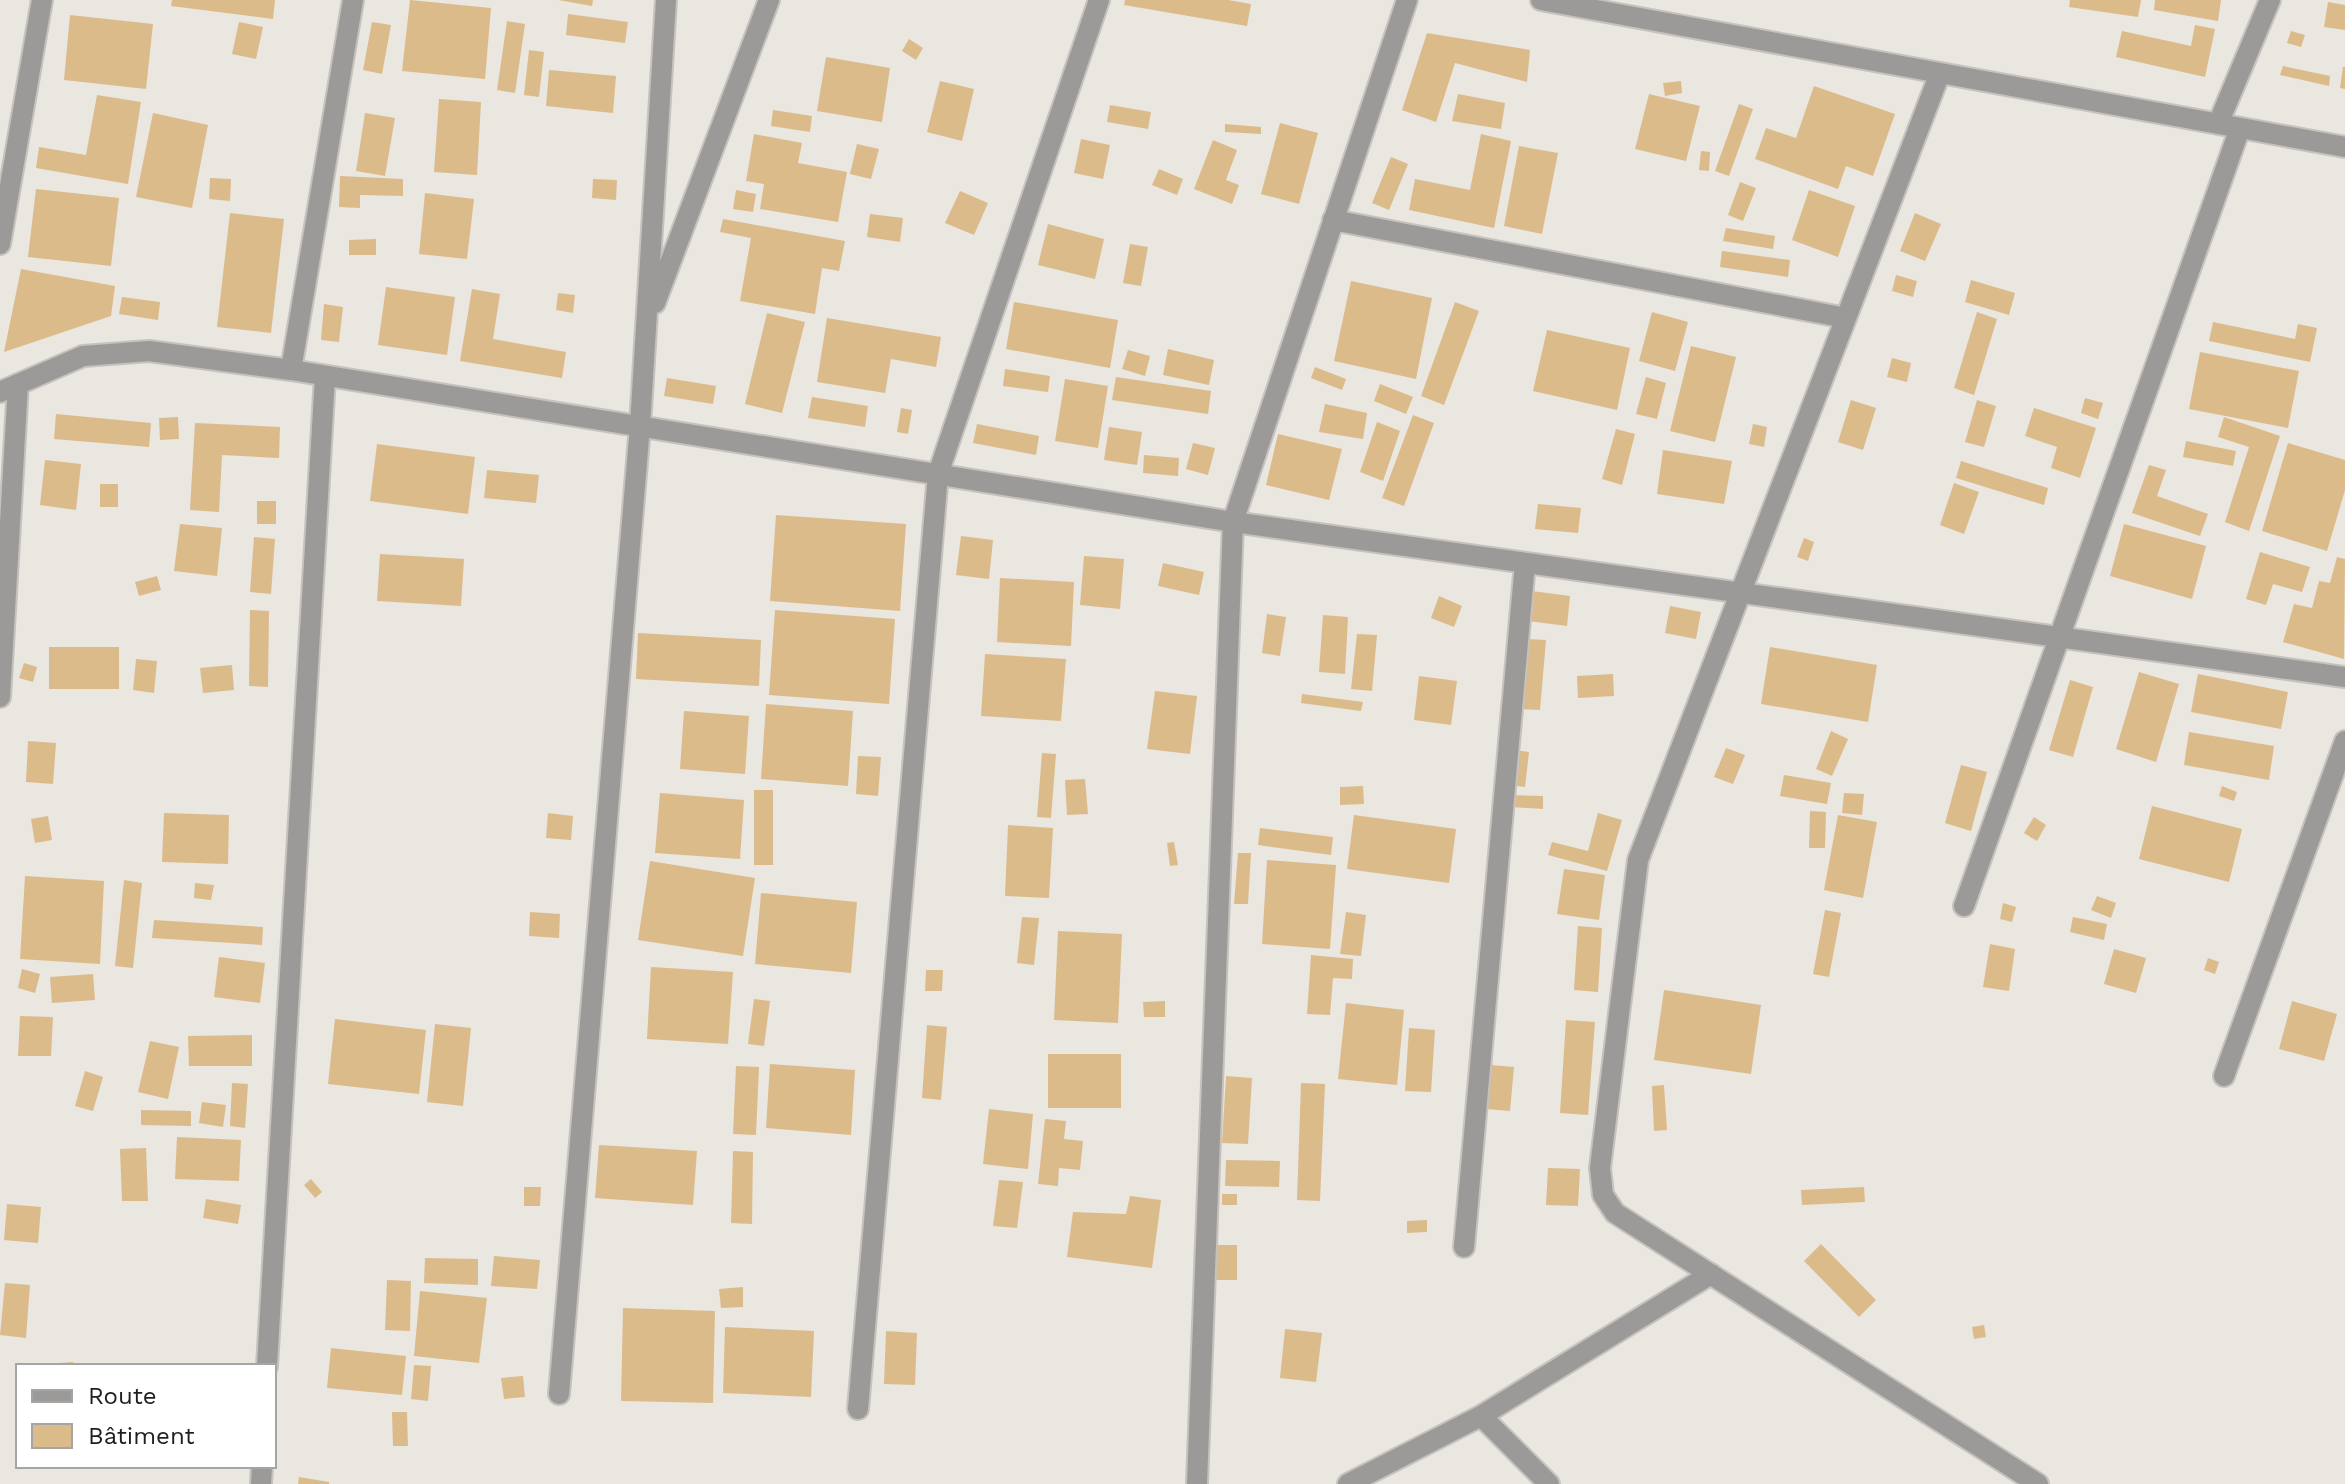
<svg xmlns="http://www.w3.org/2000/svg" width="2345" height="1484" viewBox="0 0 2345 1484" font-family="'Work Sans',sans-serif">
	<rect width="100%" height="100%" fill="#eae6e0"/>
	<!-- building -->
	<path fill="#dcbb8b" d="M172,0H275L273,19L171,6Z
		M410,0L491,8L485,79L402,71Z
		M558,0H593L592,6Z
		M1125,0H1228L1251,4L1247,26L1124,5Z
		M2070,0H2141L2138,17L2069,7Z
		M2155,0H2221L2218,21L2154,10Z
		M2328,2L2345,5V30L2324,27Z
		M568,14L628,22L625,43L566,35Z
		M70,15L153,24L146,89L64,80Z
		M507,21L525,24L515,93L497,90Z
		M239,22L263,27L256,59L232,54Z
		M372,22L391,25L382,74L363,70Z
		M2195,25L2215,29L2205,77L2116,57L2122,31L2191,46Z
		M2291,31L2305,35L2301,47L2287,43Z
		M1427,33L1530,50L1527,82L1455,63L1436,122L1402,110Z
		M909,39L923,48L916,60L902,51Z
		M529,50L544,52L539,97L524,95Z
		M826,57L890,68L882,122L817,111Z
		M2283,66L2330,76L2329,86L2280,75Z
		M2343,67H2345V89L2340,88Z
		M549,70L616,76L613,113L546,106Z
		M940,81L974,89L962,141L927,132Z
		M1681,81L1682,93L1665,96L1663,83Z
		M1814,86L1895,114L1873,176L1846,166L1838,189L1755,159L1766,128L1796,138Z
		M1458,94L1505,103L1501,129L1452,121Z
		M1649,94L1700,106L1686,161L1635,149Z
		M97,95L141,102L128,184L36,168L39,147L86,155Z
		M439,99L481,102L477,175L434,172Z
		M1739,104L1753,109L1729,176L1715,171Z
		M1110,105L1151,112L1148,129L1107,122Z
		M773,110L812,116L810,132L771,126Z
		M153,113L208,125L192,208L136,197Z
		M365,113L395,118L385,176L356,171Z
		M1280,123L1318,133L1299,204L1261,194Z
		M1225,124L1261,127V134L1225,132Z
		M754,134L802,143L798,163L847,172L838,222L760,209L764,184L746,181Z
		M1481,134L1511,141L1494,228L1409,210L1415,179L1470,190Z
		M1081,139L1110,145L1103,179L1074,173Z
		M1213,140L1237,150L1226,180L1239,185L1232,204L1194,189Z
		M857,144L879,149L871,179L850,174Z
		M1519,146L1558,153L1542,234L1504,226Z
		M1701,151L1710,152L1709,171L1699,170Z
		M1391,157L1408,164L1389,210L1372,203Z
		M1159,169L1183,179L1177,195L1152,185Z
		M340,176L403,179V196L360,195V208L339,207Z
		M210,178L231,179L230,201L209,199Z
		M593,179L617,180L616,200L592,198Z
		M1740,182L1756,188L1743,221L1728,215Z
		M36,189L119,198L111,266L28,257Z
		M736,190L756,194L753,212L733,209Z
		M1809,190L1855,206L1838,257L1792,240Z
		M960,191L988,203L974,235L945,223Z
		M425,193L474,199L467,259L419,254Z
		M230,213L284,219L271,333L217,327Z
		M1915,213L1941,224L1925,261L1900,251Z
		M870,214L903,218L900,242L867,237Z
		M723,219L845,241L839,271L822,268L815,314L740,301L751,238L720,232Z
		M1048,224L1104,239L1095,279L1038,265Z
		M1726,228L1775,236L1773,249L1723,241Z
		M376,239V255H349V240Z
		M1130,244L1148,247L1141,286L1123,283Z
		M1722,251L1790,260L1788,277L1720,267Z
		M21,269L115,286L111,316L4,352Z
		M1896,275L1917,281L1913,297L1892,291Z
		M1971,280L2015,293L2009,315L1965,302Z
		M1351,281L1432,298L1416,379L1334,361Z
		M386,287L455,297L447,355L378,345Z
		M472,289L500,294L493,339L566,352L562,378L460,361Z
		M558,293L575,295L573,313L556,310Z
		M122,297L160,302L158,320L119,314Z
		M1014,302L1118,320L1110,368L1006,349Z
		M1455,302L1479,311L1444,405L1421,396Z
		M324,304L343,307L339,342L321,340Z
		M1652,312L1688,322L1675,371L1639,361Z
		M1977,312L1997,319L1974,395L1954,388Z
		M767,313L805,322L782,413L745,404Z
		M827,318L941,337L936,367L891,359L885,393L817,382Z
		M2213,322L2295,339L2298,324L2317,328L2310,362L2209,341Z
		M1547,330L1630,348L1617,410L1533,391Z
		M1691,346L1736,357L1715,442L1670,431Z
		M1168,349L1214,360L1209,385L1163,375Z
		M1128,350L1150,356L1145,376L1122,369Z
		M2200,352L2299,371L2288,428L2189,409Z
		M1892,358L1911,363L1907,382L1887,377Z
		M1315,367L1346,379L1342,390L1311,378Z
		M1005,369L1050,376L1048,392L1003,386Z
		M1116,377L1211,391L1208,414L1112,400Z
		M1646,377L1666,383L1657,419L1636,414Z
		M667,378L716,386L713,404L664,396Z
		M1065,379L1108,386L1098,448L1055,441Z
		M1380,384L1413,397L1406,414L1374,401Z
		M812,397L868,406L865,427L808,418Z
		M2085,398L2103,403L2098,419L2081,413Z
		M1851,400L1876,408L1863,450L1838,442Z
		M1977,400L1996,406L1984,447L1965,442Z
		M1325,404L1367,413L1363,439L1319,432Z
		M901,408L912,410L908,434L897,432Z
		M2034,408L2096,428L2080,478L2051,468L2057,447L2025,436Z
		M56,414L151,423L149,447L54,439Z
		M1413,415L1434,423L1404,506L1382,498Z
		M178,417L179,439L160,440L159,418Z
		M2224,417L2280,436L2249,531L2225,522L2249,447L2218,437Z
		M1377,422L1400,431L1383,481L1360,472Z
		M195,423L280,427L279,458L222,455L219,512L190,510Z
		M977,424L1039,436L1036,455L973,443Z
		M1753,424L1767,427L1764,447L1749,444Z
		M1109,427L1142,432L1137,465L1104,460Z
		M1616,429L1635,434L1622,485L1602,479Z
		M1278,434L1342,449L1329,500L1266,485Z
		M2186,441L2236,451L2233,466L2183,457Z
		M1193,443L1215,448L1208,475L1186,469Z
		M2288,443L2345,460V490L2327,551L2262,531Z
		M377,444L475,457L468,514L370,501Z
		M1663,450L1732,461L1724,504L1657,494Z
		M1144,455L1179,458L1178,476L1143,473Z
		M45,460L81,464L76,510L40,505Z
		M1961,461L2048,488L2044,505L1956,478Z
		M2149,465L2166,470L2157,496L2208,514L2200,536L2132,513Z
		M487,470L539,475L536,503L484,498Z
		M1954,483L1979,492L1964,534L1940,525Z
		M100,484H118V507H100Z
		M257,501H276V524H257Z
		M1538,504L1581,508L1578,533L1535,529Z
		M776,515L906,524L900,611L770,601Z
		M180,524L222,528L217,576L174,571Z
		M2124,524L2206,546L2192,599L2110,576Z
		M961,536L993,540L989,579L956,575Z
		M254,537L275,539L271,594L250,592Z
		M1804,538L1814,542L1808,561L1797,557Z
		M2260,552L2310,567L2302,592L2273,584L2266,605L2246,599Z
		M380,554L464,559L461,606L377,601Z
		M1084,556L1124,559L1120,609L1080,605Z
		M2337,557L2345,559L2344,659L2283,642L2294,604L2312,608L2319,581L2330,583Z
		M1163,563L1204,572L1199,595L1158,586Z
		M157,576L161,590L139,596L135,582Z
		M1000,578L1074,582L1071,646L997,642Z
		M1532,591L1570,596L1567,626L1528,621Z
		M1439,596L1462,606L1454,627L1431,618Z
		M1670,606L1701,612L1696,639L1665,633Z
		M250,610L269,611L268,687L249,686Z
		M775,610L895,619L889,704L769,695Z
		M1267,614L1286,617L1280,656L1262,653Z
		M1323,615L1348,617L1345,674L1319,672Z
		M638,633L761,640L759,686L636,679Z
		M1357,634L1377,635L1372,691L1351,689Z
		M1527,639L1546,640L1540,710L1521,709Z
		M49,647H119V689H49Z
		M1770,647L1877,665L1868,722L1761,704Z
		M985,654L1066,659L1061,721L981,716Z
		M136,659L157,661L154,693L133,690Z
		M24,663L37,667L33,682L19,678Z
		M232,665L234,690L203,693L200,668Z
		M2139,672L2179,684L2156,762L2116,749Z
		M1613,674L1614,696L1578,698L1577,676Z
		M2198,674L2288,692L2281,729L2191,712Z
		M1419,676L1457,681L1451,725L1414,720Z
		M2070,680L2093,687L2073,757L2049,750Z
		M1155,691L1197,696L1190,754L1147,749Z
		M1302,694L1363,702L1361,711L1301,703Z
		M766,704L853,711L848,786L761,779Z
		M684,711L749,716L745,774L680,769Z
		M1831,731L1848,739L1832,776L1816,769Z
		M2189,732L2274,746L2269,780L2184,765Z
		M28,741L56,743L53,784L26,782Z
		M1726,748L1745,755L1733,784L1714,777Z
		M1514,750L1529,752L1525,787L1510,785Z
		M1042,753L1056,754L1051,818L1037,817Z
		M858,756L881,757L878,796L856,794Z
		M1961,765L1987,772L1971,831L1945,823Z
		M1784,775L1831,783L1827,804L1780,796Z
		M1085,779L1088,814L1067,815L1065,780Z
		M1363,786L1364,804L1340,805V787Z
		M2222,786L2237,792L2234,801L2219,796Z
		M754,790H773V865H754Z
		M660,793L744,800L740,859L655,853Z
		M1844,793L1864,794L1862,815L1842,813Z
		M1512,795L1543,796V809L1512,807Z
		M2152,806L2242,829L2229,882L2139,859Z
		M1810,811L1826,812L1825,848H1809Z
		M164,813L229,815L228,864L162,862Z
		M548,813L573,816L571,840L546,838Z
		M1598,813L1622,820L1607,871L1548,855L1552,842L1588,851Z
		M1354,815L1456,829L1449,883L1347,869Z
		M1838,815L1877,822L1863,898L1824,890Z
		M48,816L52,840L35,843L31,819Z
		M2034,817L2046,825L2037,841L2024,833Z
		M1008,825L1053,828L1049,898L1005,896Z
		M1260,828L1333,837L1331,855L1258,845Z
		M1174,842L1178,865L1170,866L1167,843Z
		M1238,853H1251L1248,904H1234Z
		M1267,860L1336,865L1330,949L1262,944Z
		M650,861L755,878L743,956L638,940Z
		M1564,869L1605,875L1599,920L1557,914Z
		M25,876L104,881L100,964L20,959Z
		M124,880L142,883L133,968L115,966Z
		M195,883L214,885L211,900L194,898Z
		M761,893L857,902L851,973L755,964Z
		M2097,896L2116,903L2111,918L2091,910Z
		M2003,903L2016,907L2012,922L2000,919Z
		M1825,910L1841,913L1829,977L1813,974Z
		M530,912L560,914L559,938L529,936Z
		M1346,912L1366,915L1361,956L1340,954Z
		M1022,917L1039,918L1034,965L1017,963Z
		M2073,917L2107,924L2104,940L2070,932Z
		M154,920L263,927L262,945L152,938Z
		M1578,926L1602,928L1598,992L1574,990Z
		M1058,931L1122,934L1118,1023L1054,1020Z
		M1990,944L2015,949L2009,991L1983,987Z
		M2114,949L2146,958L2136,993L2104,984Z
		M1311,955L1353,959L1352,979L1333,978L1330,1015L1307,1014Z
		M219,957L265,963L260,1003L214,997Z
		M2208,958L2219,962L2215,974L2204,970Z
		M651,967L733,972L728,1044L647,1039Z
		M22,969L40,974L35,993L18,988Z
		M926,970H943L942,991H925Z
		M93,974L95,1000L52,1003L50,977Z
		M1664,990L1761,1005L1751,1074L1654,1060Z
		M754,999L770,1001L764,1046L748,1044Z
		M1165,1001V1017H1144L1143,1002Z
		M2292,1001L2337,1014L2324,1061L2279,1049Z
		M1346,1003L1404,1010L1397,1085L1338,1079Z
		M20,1016L53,1017L51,1056H18Z
		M335,1019L426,1030L419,1094L328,1084Z
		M1566,1020L1595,1022L1588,1115L1560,1113Z
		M435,1024L471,1028L463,1106L427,1102Z
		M927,1025L947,1027L941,1100L922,1098Z
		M1409,1028L1435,1030L1431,1092L1405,1091Z
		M252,1035V1066H189L188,1036Z
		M150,1041L179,1047L168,1099L138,1092Z
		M1048,1054H1121V1108H1048Z
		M770,1064L855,1070L851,1135L766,1128Z
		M1491,1065L1514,1067L1510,1111L1487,1109Z
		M736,1066L759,1067L756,1135L733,1134Z
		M85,1071L103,1077L93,1111L75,1106Z
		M1226,1076L1252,1078L1248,1144L1222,1143Z
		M232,1083L248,1084L245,1128L230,1126Z
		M1301,1083L1325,1084L1320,1201L1297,1200Z
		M1664,1085L1667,1130L1654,1131L1652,1086Z
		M202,1102L226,1105L223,1127L199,1123Z
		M989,1109L1033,1114L1028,1169L983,1164Z
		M141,1110L191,1111V1126L141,1125Z
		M1045,1119L1066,1121L1064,1139L1083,1141L1080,1170L1059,1168L1058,1186L1038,1184Z
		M177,1137L241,1140L239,1181L175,1179Z
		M599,1145L697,1151L693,1205L595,1198Z
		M146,1148L148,1201H122L120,1149Z
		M733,1151L753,1152L752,1224L731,1223Z
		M1226,1160L1280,1161L1279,1187L1225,1186Z
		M1548,1168L1580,1169L1578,1206L1546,1205Z
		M311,1179L322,1192L315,1198L304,1185Z
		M999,1180L1023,1182L1017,1228L993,1226Z
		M524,1187H541L540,1206H524Z
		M1864,1187L1865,1202L1802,1205L1801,1190Z
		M1222,1194H1237V1205H1222Z
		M1130,1196L1161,1200L1152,1268L1067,1257L1073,1212L1126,1214Z
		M206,1199L241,1205L238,1224L203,1218Z
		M7,1204L41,1207L38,1243L4,1240Z
		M1427,1220V1232L1407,1233V1221Z
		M1821,1244L1876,1300L1859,1317L1804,1261Z
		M1217,1245H1237V1280H1216Z
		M494,1256L540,1260L537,1289L491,1286Z
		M425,1258L478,1259V1285L424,1283Z
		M387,1280L411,1281L410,1331L385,1330Z
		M5,1283L30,1285L26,1338L0,1335Z
		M743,1287V1307L721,1308L719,1289Z
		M420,1291L487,1298L479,1363L414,1356Z
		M623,1308L715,1311L713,1403L621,1401Z
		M1984,1325L1986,1337L1974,1339L1972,1327Z
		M725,1327L814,1331L811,1397L723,1393Z
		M1285,1329L1322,1333L1316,1382L1280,1378Z
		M886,1331L917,1333L915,1385L884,1384Z
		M331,1348L406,1356L402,1395L327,1388Z
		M73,1362V1366H47V1364Z
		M414,1365L431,1366L428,1401L411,1399Z
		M523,1376L525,1397L504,1399L501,1378Z
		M392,1412H407L408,1446H393Z
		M299,1477L329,1482V1484H298Z"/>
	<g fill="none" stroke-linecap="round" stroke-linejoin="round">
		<!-- minor casing -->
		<g stroke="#c6c2bd" stroke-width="24">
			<path id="minor" d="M1541,0L2345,147
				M1940,73L1638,860L1600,1168L1603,1195L1615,1213L2038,1484
				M2218,124L2270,0
				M1333,220L1846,318
				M0,244L42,0
				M655,303L769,0
				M291,370L353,0
				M0,392L83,356L149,351L291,370L1233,522L2345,677
				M0,697L18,384
				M1964,906L2240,128
				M2224,1076L2345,741
				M1464,1247L1525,563
				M267,1366L325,376
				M559,1394L640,426L666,0
				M858,1409L938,474L1099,0
				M1481,1416L1549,1484
				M261,1484L262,1466
				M1197,1484L1233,522L1407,0
				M1348,1484L1481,1416L1711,1274"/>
		</g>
		<!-- minor -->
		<use href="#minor" stroke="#9c9999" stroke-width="20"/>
	</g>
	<!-- legend -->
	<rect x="16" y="1364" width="260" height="104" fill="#ffffff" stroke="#a6a5a5" stroke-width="2"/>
	<rect x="32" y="1390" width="40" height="12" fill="#9c9999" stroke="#a6a5a5" stroke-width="2"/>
	<text x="88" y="1404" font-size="24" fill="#211f1d">Route</text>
	<rect x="32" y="1424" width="40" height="24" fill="#dcbb8b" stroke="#a6a5a5" stroke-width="2"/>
	<text x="88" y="1444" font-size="24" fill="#211f1d">Bâtiment</text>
</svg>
